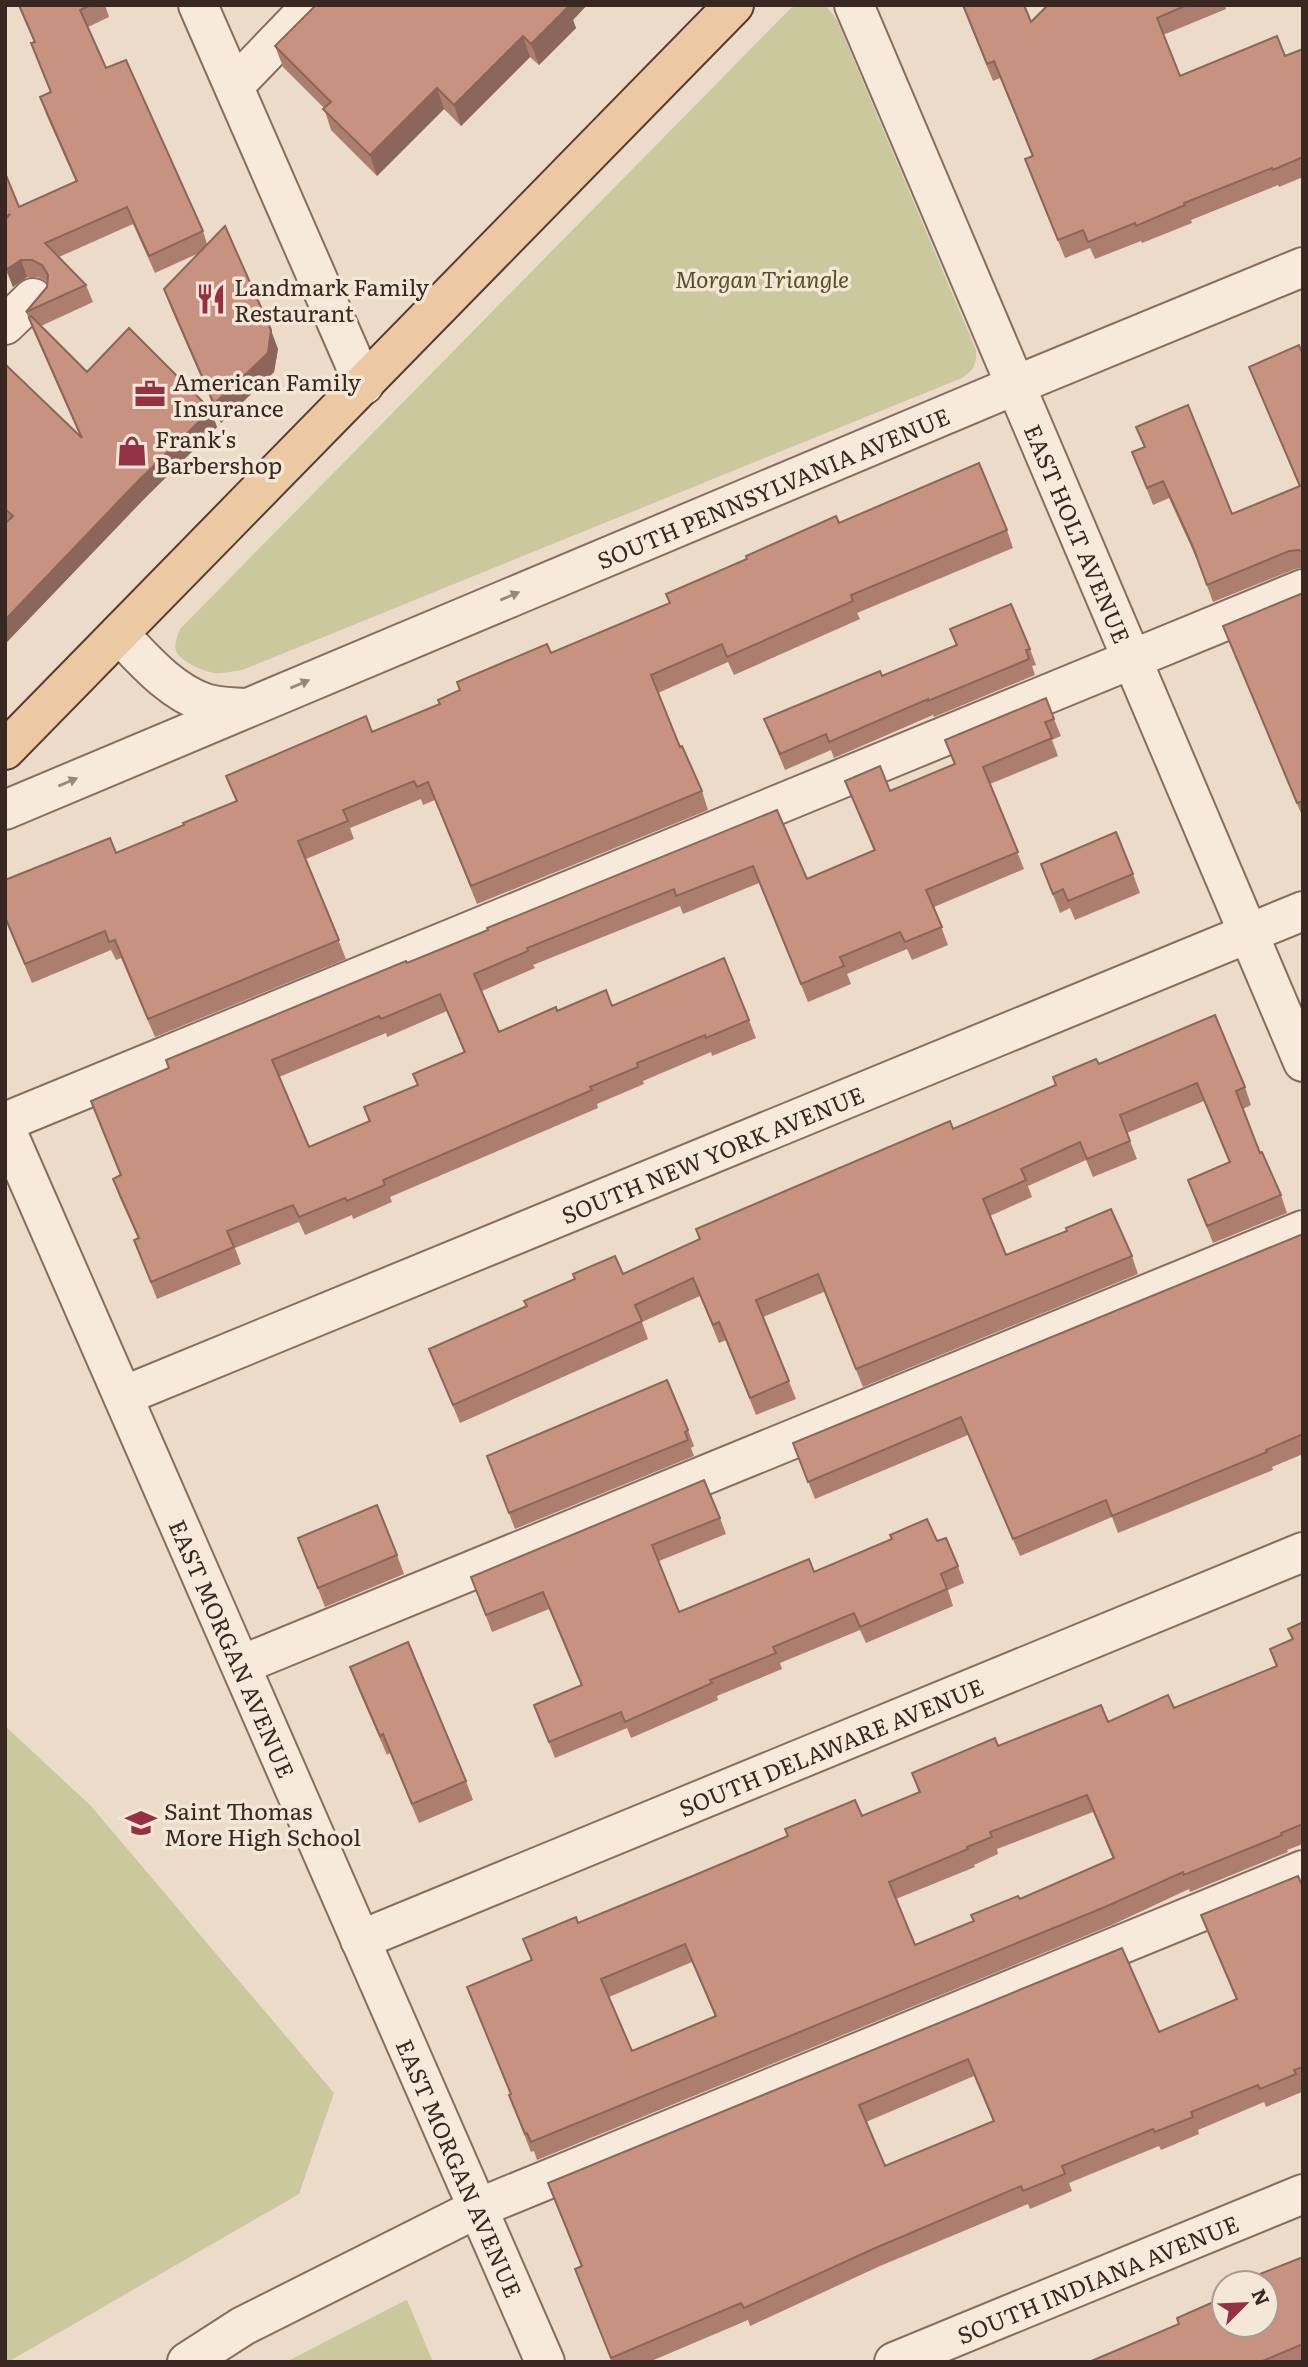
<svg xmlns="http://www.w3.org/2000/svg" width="1308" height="2367" viewBox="0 0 1308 2367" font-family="Literata,serif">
	<rect width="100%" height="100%" fill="#ecdbc8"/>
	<!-- green -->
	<path fill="#cac89c" d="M800,5L827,7L837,20L976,350C977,364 974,370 962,378L242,670C233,671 223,674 214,673C203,671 181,662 176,651C174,643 178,635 180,629L791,8Z
		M5,1726L91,1806L334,2093L299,2194L8,2362H5Z
		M407,2300L433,2362H286L406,2300Z"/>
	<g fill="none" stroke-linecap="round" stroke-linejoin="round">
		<!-- minor casing -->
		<g stroke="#886d5e" stroke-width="42">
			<g id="minor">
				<path d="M198,5L364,385"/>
				<path id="s1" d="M854,5L1303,1062"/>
				<path d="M234,86L312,5"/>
				<path d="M5,325L33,298"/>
				<path d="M119,634C144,660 170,691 205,703C217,707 232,707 244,708"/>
				<path id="s2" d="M5,810L1016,385L1303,267"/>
				<path d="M5,1122L1303,589"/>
				<path id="s3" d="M5,1127L545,2362"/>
				<path id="s4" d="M123,1396L1303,911"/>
				<path d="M241,1665L1303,1230"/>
				<path id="s5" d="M360,1940L1303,1552"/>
				<path d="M187,2362L243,2326L478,2208L1303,1870"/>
				<path id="s6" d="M894,2362L1303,2194"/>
			</g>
		</g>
		<!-- major casing -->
		<g stroke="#563c32" stroke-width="42">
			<path id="major" d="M5,750L734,5"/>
		</g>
		<!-- minor -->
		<use href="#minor" stroke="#f7eadb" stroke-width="38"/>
		<!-- major -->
		<use href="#major" stroke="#edc9a3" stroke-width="38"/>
	</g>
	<!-- wall -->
	<path fill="#ac7e6e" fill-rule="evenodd" d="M18,5H105L109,17L88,27L106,68L203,231L207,244L278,349L274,372L221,423L171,308L164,289L199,253L155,273L133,224L59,257L86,285L93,302L41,326L87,372L217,427L145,498L5,644V524L7,522L5,520V364L80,436L33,330L26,312L47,287L48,282L38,277H27L13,287L5,268V173L19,207L76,182L46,114L40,97L51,92L31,43L34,42Z
		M316,5H587L573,20L576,28L539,65L530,57L461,126L444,109L377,176L331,130L324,108L283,67L275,46Z
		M962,5H1024L1031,22L1048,5H1225L1226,9L1163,35L1180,76L1285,56L1303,49V177L1279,187L1278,185L1191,220L1192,223L1142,243L1141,241L1095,259L1090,248L1065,258L1025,159L1032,156L1000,78L993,81Z
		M1303,355V568L1295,569L1213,602L1199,564L1169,498L1153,505L1132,452L1144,447L1136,427L1232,514L1299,486L1249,367Z
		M839,523L1007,530L1013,548L857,613L860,619L734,675L728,662L658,693L680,747L702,791L708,810L477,904L435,800L423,805L421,799L350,828L354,839L306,859L346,959L155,1037L121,958L116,960L111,950L32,983L5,919V880L116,853L184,825L236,801L226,776L372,732L439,705L460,690L457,682L551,653L670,603L666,594Z
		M1303,593V818L1223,626Z
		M950,629L1030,649L1036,665L1032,666L1035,675L934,717L933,715L834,758L831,750L785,770L764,719L882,676L956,645Z
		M1054,719L1061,736L1052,740L1058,756L990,784L1024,869L934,907L948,945L912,960L907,949L847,974L851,984L808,1002L759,883L683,914L680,906L533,965L535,968L482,991L499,1032L557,1011L612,1006L749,1020L756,1038L712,1056L711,1052L643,1081L644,1084L597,1104L598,1108L390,1197L392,1202L353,1219L352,1215L305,1235L299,1222L235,1248L241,1264L157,1299L134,1240L138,1238L119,1196L113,1179L120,1175L91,1101L169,1068L407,963L777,810L807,879L874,851L845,781L890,791L954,764L945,740ZM447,1011L464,1053L413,1074L418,1085L364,1107L369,1122L309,1147L279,1077L386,1033L387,1037Z
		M1041,864L1133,874L1140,893L1075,920L1070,908L1060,913Z
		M1099,1064L1245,1087L1251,1105L1243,1109L1260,1153L1281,1195L1287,1213L1213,1243L1188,1180L1229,1162L1204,1101L1127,1133L1137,1159L1093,1177L1086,1160L1028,1186L1032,1197L990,1216L1006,1255L1132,1256L1138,1274L863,1387L824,1292L763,1317L796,1399L756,1415L726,1340L719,1343L700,1296L642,1322L648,1339L460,1423L429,1349L623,1274L700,1239L696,1229L953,1129L1056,1085Z
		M1303,1234V1454L1272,1467L1273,1470L1118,1533L1112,1517L1020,1556L968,1435L815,1499L793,1443Z
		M688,1430L694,1446L691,1448L694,1456L515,1529L487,1456Z
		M720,1518L726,1534L659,1561L679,1612L814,1572L937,1541L958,1566L964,1583L948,1590L953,1606L866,1643L860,1630L780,1663L782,1669L717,1696L718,1700L631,1738L627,1728L555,1758L534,1705L581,1685L549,1609L492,1632L471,1577Z
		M298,1538L397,1555L404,1574L325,1607Z
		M1303,1622V1844L1287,1850L1288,1852L1190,1892L1189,1889L1112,1925L537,2160L534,2151L531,2152L509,2095L510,2094L467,1987L532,1961L523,1939L578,1923L862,1816L919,1793L912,1773L998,1746L1174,1708L1276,1666L1270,1649L1292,1639L1288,1629ZM1093,1812L1113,1859L1020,1899L974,1921L915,1945L896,1899L975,1867L974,1865L998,1854L997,1849ZM692,1962L715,2016L632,2051L609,1997Z
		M350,1667L466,1781L473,1800L419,1823L390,1753L387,1755L357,1686Z
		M1303,1887V2087L1301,2088L1302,2092L1266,2107L1264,2102L1198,2130L1199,2134L1161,2150L1159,2146L1069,2183L1072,2191L1030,2209L1028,2204L880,2266L750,2326L748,2320L649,2362H612L575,2269L581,2266L548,2183L1122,1948L1159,2032L1236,1999L1201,1915ZM974,2076L993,2121L885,2166L866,2122Z
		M1303,2257V2362H1089L1179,2324L1218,2300Z"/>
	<!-- shaded-wall -->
	<path fill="#8c665a" d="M564,5H587L573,20L576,28L539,65L531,44Z
		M523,36L530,57L461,126L454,105Z
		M437,88L444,109L377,176L370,155Z
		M21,260L27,277L13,287L7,269Z
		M271,330L278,349L274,372L221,423L214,404Z
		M211,410L217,427L145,498L5,644V620L138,481Z"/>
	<!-- building -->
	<path fill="#c89280" stroke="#8c665a" stroke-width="2" fill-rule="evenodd" d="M19,5H91L80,10L106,68L126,60L203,231L149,256L127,207L45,243L86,285L26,312L47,287L48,275L42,265L32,260H21L7,269L5,265V220L10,214L5,217V173L19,207L77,181L40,97L51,92L31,43L35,42Z
		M316,5H567L568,7L531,44L523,36L454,105L437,88L370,155L323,109L331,102L275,46Z
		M963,5H1024L1031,22L1048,5H1187L1157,18L1180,76L1277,36L1285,56L1303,49V157L1273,170L1272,168L1184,203L1185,205L1136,226L1135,223L1088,242L1083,230L1058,240L1025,159L1033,156L994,61L987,64Z
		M225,226L271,330L268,353L214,404L164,289Z
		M31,316L87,372L129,328L211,410L138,481L5,620V524L13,516L5,509V364L82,438L29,318Z
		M1299,345L1303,355V552L1299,550L1289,551L1207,585L1193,547L1163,481L1147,488L1132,452L1145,447L1136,427L1188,405L1232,514L1300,486L1249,367Z
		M979,463L1007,530L851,595L853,601L727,657L722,644L651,675L680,747L682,746L702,791L471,886L428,782L417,787L414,781L343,810L348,821L298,841L339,940L148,1019L115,940L109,942L105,931L25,964L5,917V880L110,838L116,853L184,825L183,823L237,801L226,776L366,716L372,732L440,704L438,700L460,690L457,682L547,644L551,653L670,603L666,594L747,559L746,556L836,516L839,523Z
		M1303,593V801L1297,803L1223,626Z
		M1011,604L1030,649L1026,650L1029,659L928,701V699L829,742L826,734L780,754L764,719L880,671L882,676L957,645L950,629Z
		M1046,698L1054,719L1045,722L1052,738L983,767L1018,852L926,890L942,927L905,942L900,932L840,957L844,966L801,984L753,866L676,896L674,889L527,948L528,951L474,974L499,1032L556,1007L557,1011L606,990L612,1006L724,958L749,1020L706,1038L705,1035L637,1063L638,1067L590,1087L592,1090L383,1180L385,1185L347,1201L345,1198L299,1217L293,1205L227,1231L234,1247L151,1282L134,1240L139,1238L113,1179L121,1175L91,1101L169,1068L166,1060L406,961L407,963L488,930L487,928L777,810L807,879L875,850L845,781L880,766L890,791L955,764L945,740ZM440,994L465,1052L413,1074L418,1085L364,1107L370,1121L309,1147L272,1060L379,1016L381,1019Z
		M1116,832L1133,874L1068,901L1063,889L1053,894L1041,864Z
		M1215,1015L1245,1087L1236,1091L1260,1153L1262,1152L1281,1195L1207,1226L1188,1180L1230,1162L1197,1083L1120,1115L1130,1141L1087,1159L1080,1142L1021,1169L1026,1180L983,1199L1006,1255L1067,1231L1066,1228L1111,1209L1132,1256L856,1369L818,1274L756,1300L789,1381L750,1398L719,1322L713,1325L693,1278L635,1305L642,1321L453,1405L429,1349L527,1306L524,1301L575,1279L573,1274L615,1256L623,1274L700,1239L696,1229L950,1121L953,1129L1056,1085L1053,1077L1096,1059L1099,1064Z
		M1303,1234V1434L1266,1450L1267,1452L1112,1516L1106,1500L1013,1539L961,1417L808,1482L793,1443Z
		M667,1380L688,1430L685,1432L688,1440L509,1513L487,1456Z
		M704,1480L720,1518L652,1545L679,1612L809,1559L814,1572L892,1539L890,1535L927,1519L937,1541L946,1538L958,1566L941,1574L947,1589L860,1627L854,1613L773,1647L776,1653L710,1680L712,1683L625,1722L621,1712L549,1742L534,1705L582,1685L543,1592L486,1615L471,1577Z
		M377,1505L397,1555L318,1588L298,1538Z
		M1303,1622V1824L1281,1833L1282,1835L1184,1875L1183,1872L1105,1907L531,2142L527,2133L525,2134L509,2095L511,2094L467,1987L532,1960L523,1939L576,1917L578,1923L683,1880L788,1836L785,1829L855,1800L862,1816L920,1792L912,1773L995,1738L998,1746L1101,1705L1108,1722L1168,1695L1174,1708L1277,1666L1270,1649L1293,1639L1288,1629ZM1087,1795L1114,1858L1020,1899L1018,1896L971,1915L974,1921L915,1945L889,1882L968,1849L967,1847L992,1837L990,1832ZM685,1944L716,2016L632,2051L601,1979Z
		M408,1642L466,1781L412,1804L383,1734L380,1736L350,1667Z
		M1298,1876L1303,1887V2067L1294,2070L1296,2074L1260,2089L1258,2085L1191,2112L1193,2117L1155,2132L1153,2129L1062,2166L1065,2174L1023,2191L1021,2186L873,2249L744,2308L741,2303L611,2358L575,2269L582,2266L548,2183L1122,1948L1159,2032L1237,1999L1201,1915ZM968,2059L994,2121L885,2166L859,2105Z
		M1303,2257V2344L1260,2362H1089L1179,2324L1177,2318L1218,2300L1215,2292L1224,2288V2325H1266V2283H1237Z"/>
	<!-- one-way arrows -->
	<defs><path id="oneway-solid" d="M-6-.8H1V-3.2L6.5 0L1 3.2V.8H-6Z" transform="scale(1.75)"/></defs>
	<g fill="#98897e">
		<use href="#oneway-solid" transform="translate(510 596) rotate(-23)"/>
		<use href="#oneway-solid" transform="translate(300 684) rotate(-23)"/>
		<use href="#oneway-solid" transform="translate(68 782) rotate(-23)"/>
	</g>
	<!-- icons -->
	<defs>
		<g id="restaurant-bare" transform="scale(2.415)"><path d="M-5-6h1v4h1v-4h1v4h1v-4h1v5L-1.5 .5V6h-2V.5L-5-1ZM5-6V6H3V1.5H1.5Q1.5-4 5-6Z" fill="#943143" stroke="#f4e7d8" stroke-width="2.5" paint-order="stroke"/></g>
		<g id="office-bare" transform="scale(2.415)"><path d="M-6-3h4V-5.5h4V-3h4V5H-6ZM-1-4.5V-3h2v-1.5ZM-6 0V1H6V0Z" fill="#943143" stroke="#f4e7d8" stroke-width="2.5" paint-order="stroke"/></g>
		<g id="shop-bare" transform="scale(2.415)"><path d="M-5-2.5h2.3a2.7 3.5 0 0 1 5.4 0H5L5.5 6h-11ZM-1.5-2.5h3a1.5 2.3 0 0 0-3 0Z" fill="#943143" stroke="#f4e7d8" stroke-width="2.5" paint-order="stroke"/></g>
		<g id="school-bare" transform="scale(2.415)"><path d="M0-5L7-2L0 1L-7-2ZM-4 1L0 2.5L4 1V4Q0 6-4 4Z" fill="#943143" stroke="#f4e7d8" stroke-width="2.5" paint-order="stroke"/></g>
	</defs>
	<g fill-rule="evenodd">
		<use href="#restaurant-bare" x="211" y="299"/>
		<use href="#office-bare" x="150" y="394"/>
		<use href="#shop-bare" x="132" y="451"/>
		<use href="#school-bare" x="141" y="1823"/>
	</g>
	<g text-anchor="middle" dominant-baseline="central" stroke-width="7" stroke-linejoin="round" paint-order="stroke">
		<!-- park labels -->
		<g font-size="23" font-style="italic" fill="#515428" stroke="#f4e7d8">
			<text x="762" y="278">Morgan Triangle</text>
		</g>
		<!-- poi labels -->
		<g font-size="23" fill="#392821" stroke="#f4e7d8" text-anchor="start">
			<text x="234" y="286">Landmark Family<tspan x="234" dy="26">Restaurant</tspan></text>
			<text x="173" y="381">American Family<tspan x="173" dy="26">Insurance</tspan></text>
			<text x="155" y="438">Frank's<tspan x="155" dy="26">Barbershop</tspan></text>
			<text x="164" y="1810">Saint Thomas<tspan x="164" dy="26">More High School</tspan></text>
		</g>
		<!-- street labels -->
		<g font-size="23" fill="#392821" stroke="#f4e7d8">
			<text stroke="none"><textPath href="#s2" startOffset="833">SOUTH PENNSYLVANIA AVENUE</textPath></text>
			<text stroke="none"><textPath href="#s1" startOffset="574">EAST HOLT AVENUE</textPath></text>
			<text stroke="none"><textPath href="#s4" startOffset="637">SOUTH NEW YORK AVENUE</textPath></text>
			<text stroke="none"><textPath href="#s3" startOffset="569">EAST MORGAN AVENUE</textPath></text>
			<text stroke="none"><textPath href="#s5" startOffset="509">SOUTH DELAWARE AVENUE</textPath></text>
			<text stroke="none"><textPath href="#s3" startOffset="1136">EAST MORGAN AVENUE</textPath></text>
			<text stroke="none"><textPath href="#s6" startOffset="220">SOUTH INDIANA AVENUE</textPath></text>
		</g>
	</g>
	<!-- border -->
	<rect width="1308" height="2367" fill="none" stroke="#392821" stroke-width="14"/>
	<!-- north arrow -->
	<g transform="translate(1245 2304) rotate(66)"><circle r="33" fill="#f4e7d8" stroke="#a99b8f" stroke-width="2"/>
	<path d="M0-5L12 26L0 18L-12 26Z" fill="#943143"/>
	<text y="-10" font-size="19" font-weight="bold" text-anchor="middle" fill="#392821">N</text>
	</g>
</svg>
